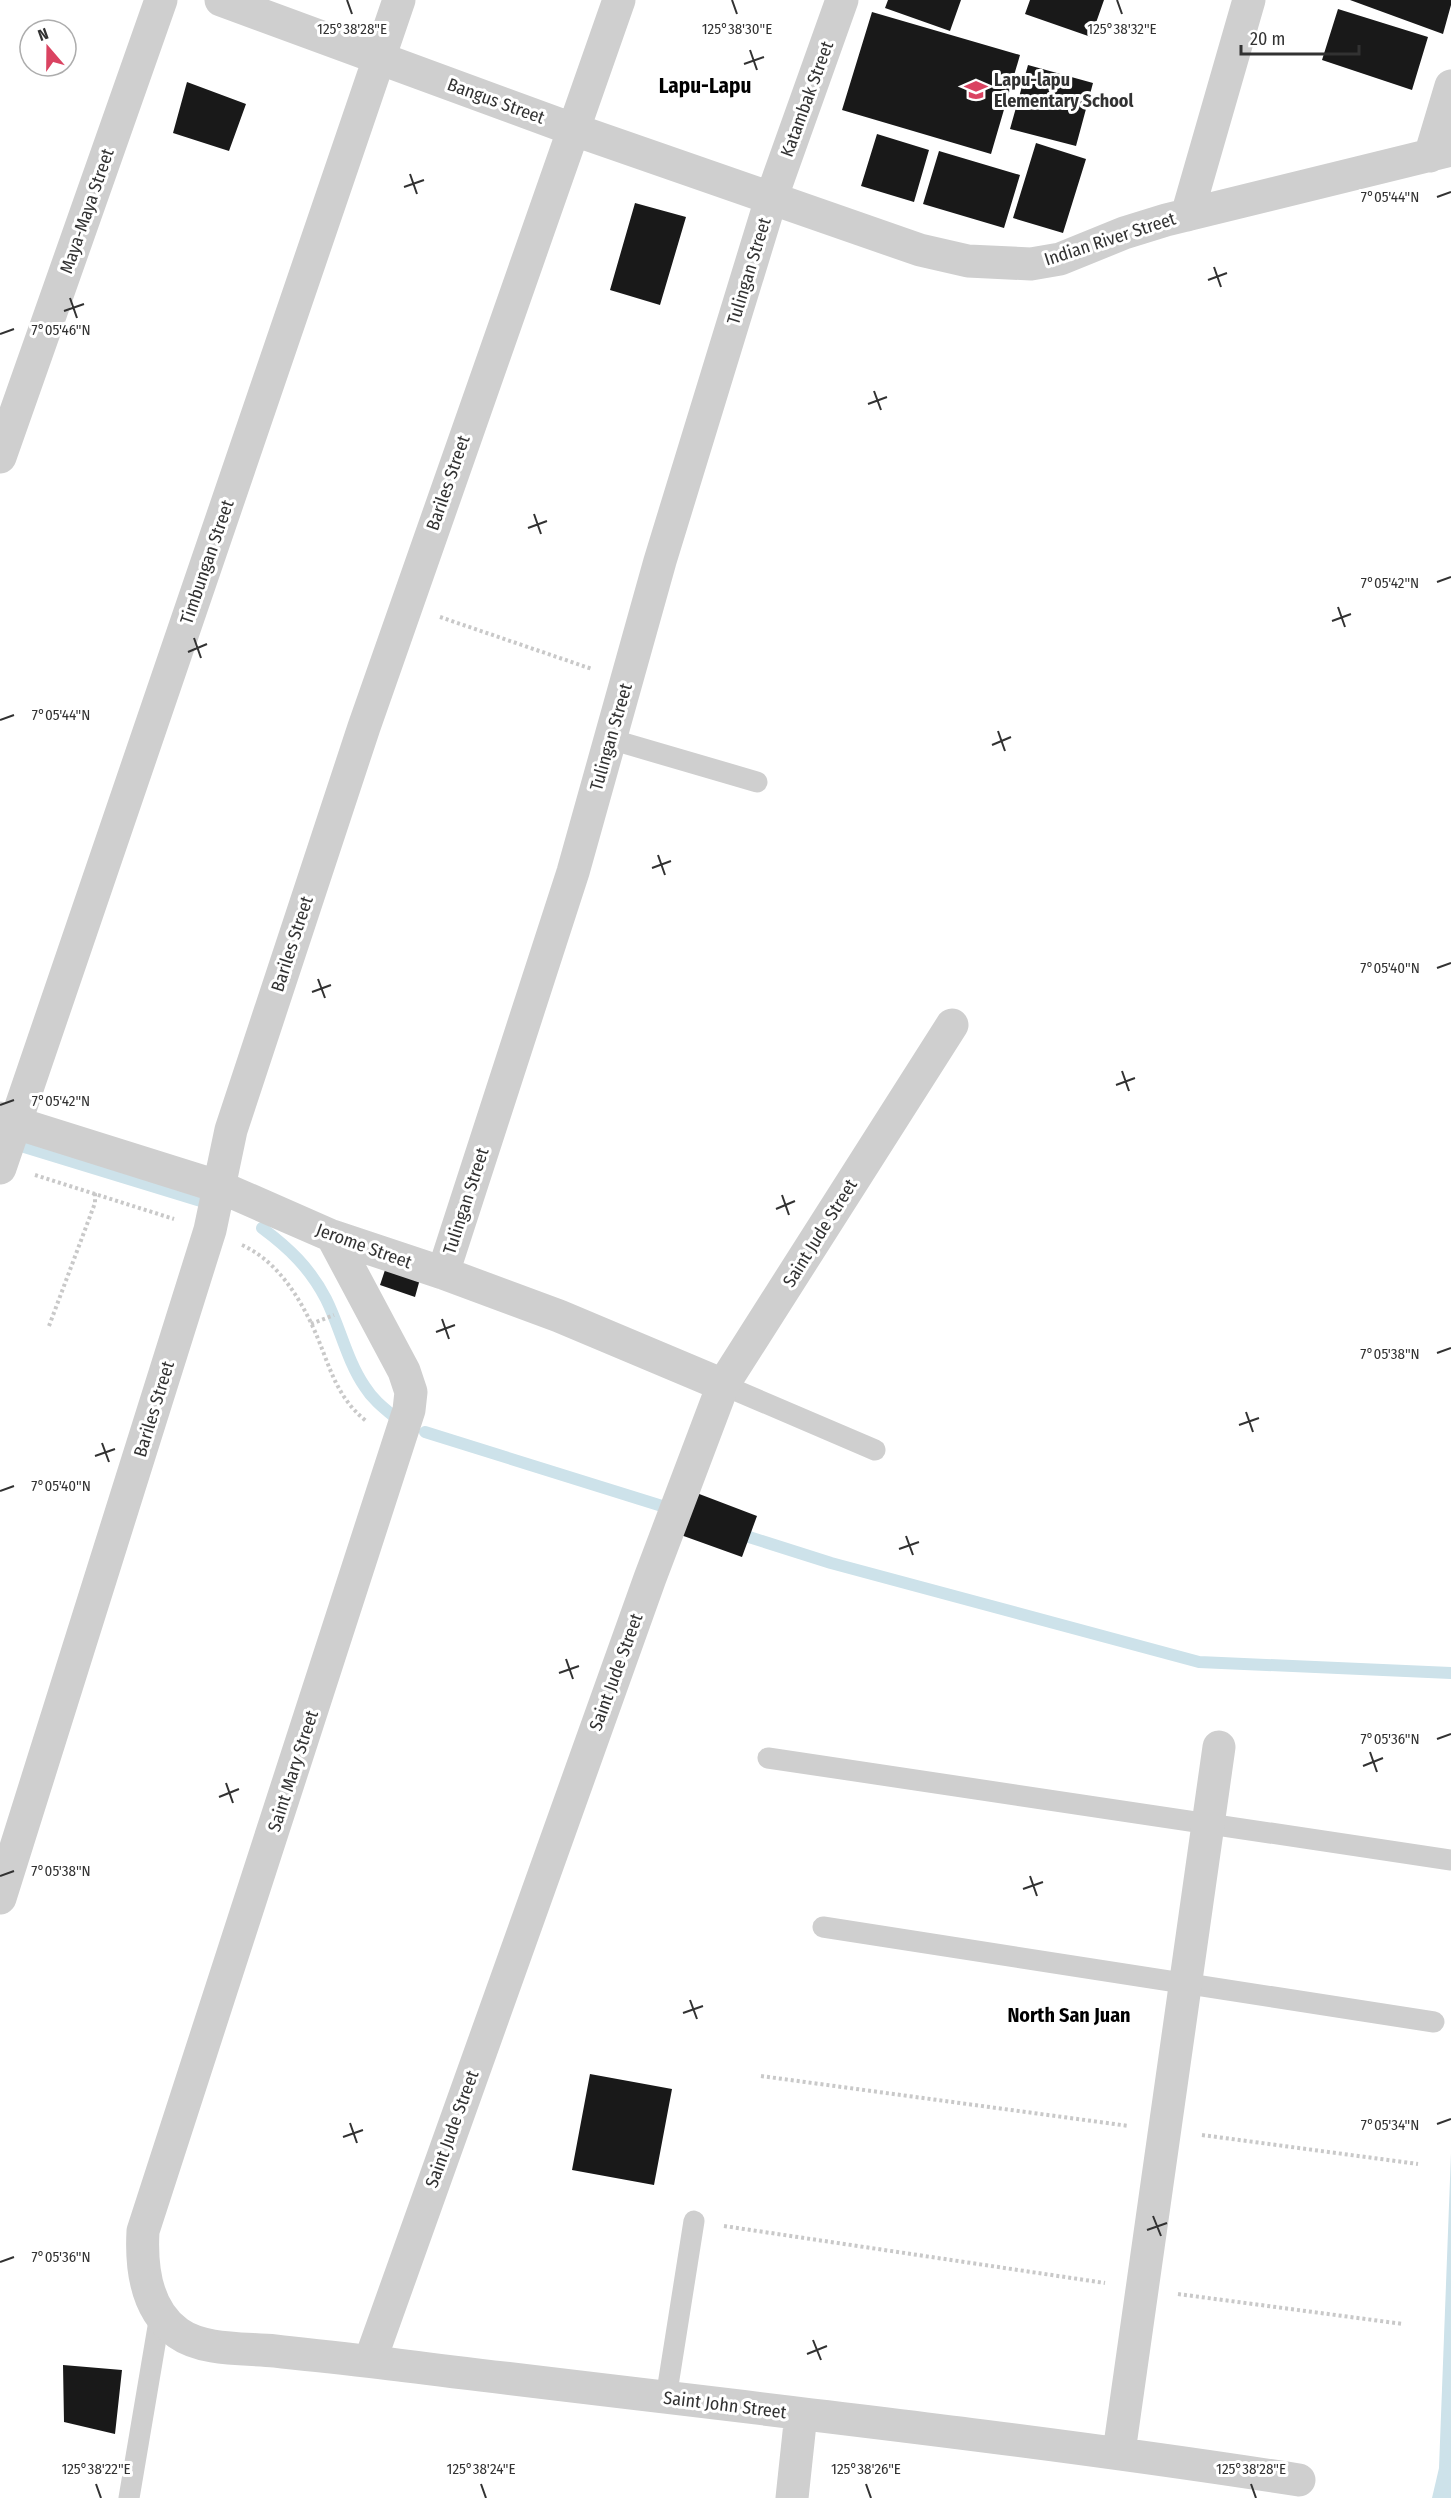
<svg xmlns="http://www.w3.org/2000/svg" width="1451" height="2498" viewBox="0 0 1451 2498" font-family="'Fira Sans Condensed',sans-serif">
	<rect width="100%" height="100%" fill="#fff"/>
	<!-- water -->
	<path fill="#cde2ea" d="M1451,2153V2498H1432L1439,2468Z"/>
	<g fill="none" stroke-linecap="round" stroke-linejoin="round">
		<!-- stream -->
		<path stroke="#cde2ea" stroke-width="12" d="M21,1146L204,1202
			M262,1228C289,1248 310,1268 326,1299C340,1327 347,1361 365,1387C373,1400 385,1409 397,1419
			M425,1432L662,1506
			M749,1537L831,1563L1199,1662L1451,1673"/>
	</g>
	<!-- building -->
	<path fill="#191919" d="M888,0H961L950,31L885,8Z
		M1030,0H1104L1091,37L1025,14Z
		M1350,0H1451V5L1443,34Z
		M1338,9L1428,37L1412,90L1322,60Z
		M872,12L1020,55L991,154L842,110Z
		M1028,65L1093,83L1076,146L1010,129Z
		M187,82L246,104L229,151L173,133Z
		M877,134L929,150L914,202L861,186Z
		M1036,143L1086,159L1063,233L1013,218Z
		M939,151L1020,175L1004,228L923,204Z
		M635,203L686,217L660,305L610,290Z
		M386,1267L420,1279L415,1297L380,1285Z
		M694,1492L757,1516L742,1557L678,1534Z
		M590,2074L672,2089L654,2185L572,2170Z
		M63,2365L122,2370L115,2434L64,2422Z"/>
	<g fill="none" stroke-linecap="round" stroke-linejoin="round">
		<!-- path -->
		<path stroke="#c9c9c9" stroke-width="4" stroke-dasharray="3 3" stroke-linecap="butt" d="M440,617L592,669
			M35,1175L174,1219
			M242,1245C275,1260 297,1293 312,1325C329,1361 333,1394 366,1421
			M311,1324L334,1315
			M49,1326L95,1203V1193
			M761,2076L1129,2126
			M1202,2135L1418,2164
			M724,2226L1105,2283
			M1178,2294L1403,2324"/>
		<!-- lane -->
		<path stroke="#cfcfcf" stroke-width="21" d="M610,739L757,782
			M723,1385L875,1450
			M768,1758L1451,1860
			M823,1927L1434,2022
			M666,2398L694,2221
			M129,2498L160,2315"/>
		<!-- street -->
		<path stroke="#cfcfcf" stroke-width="33" d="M221,0L572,129L920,250L968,261L1031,264L1060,259L1124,233L1166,220L1451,150
			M1430,156L1451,86
			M1187,215L1249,0
			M0,457L161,0
			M0,1118L220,1187L332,1236L443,1273L559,1316L723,1385
			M0,1168L399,0
			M332,1236L404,1371L411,1392L409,1410L143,2231C141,2267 146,2310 178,2333C203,2351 245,2348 275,2351C319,2356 362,2360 406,2366C703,2403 1002,2434 1299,2480
			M443,1273L573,872L660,561L771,199L842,0
			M0,1898L210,1230L231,1130L364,727L619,0
			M370,2361L650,1578L723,1385L952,1025
			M1119,2452L1219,1747
			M792,2498L801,2414"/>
	</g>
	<!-- ticks -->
	<path fill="none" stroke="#323232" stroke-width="2" d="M347,0L352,14M732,0L737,14M1117,0L1122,14M750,50L757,70M744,64L764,57M410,174L417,194M404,187L424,180M1437,197L1451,192M1214,267L1221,287M1208,280L1227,273M70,298L77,318M64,311L84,304M0,334L14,329M874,391L881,410M868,404L887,397M534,514L541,534M528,528L547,521M1437,582L1451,577M1338,607L1345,627M1332,621L1351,614M194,638L201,658M188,652L207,644M0,720L14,715M998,731L1005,751M992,745L1011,737M658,855L665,875M652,868L671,861M1437,968L1451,963M318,979L325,998M312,992L331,985M1122,1071L1129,1091M1116,1085L1135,1078M0,1105L14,1100M782,1195L789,1215M776,1209L795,1201M442,1319L449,1339M436,1332L455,1325M1437,1353L1451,1348M1246,1412L1253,1432M1239,1425L1259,1418M102,1443L109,1462M95,1456L115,1449M0,1491L14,1486M906,1536L913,1555M899,1549L919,1542M566,1659L573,1679M559,1673L579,1666M1437,1739L1451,1734M1370,1752L1377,1772M1363,1766L1383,1758M226,1783L233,1803M219,1797L239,1789M0,1876L14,1871M1030,1876L1037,1896M1023,1889L1043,1882M690,2000L697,2019M683,2013L703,2006M350,2123L357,2143M1437,2124L1451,2119M343,2137L363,2130M1153,2216L1161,2236M1147,2230L1167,2223M0,2262L14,2257M813,2340L821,2360M807,2354L827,2346M96,2484L101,2498M481,2484L486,2498M866,2484L871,2498M1251,2484L1256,2498"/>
	<!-- icons -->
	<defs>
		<g id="school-bare" transform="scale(1.8)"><path d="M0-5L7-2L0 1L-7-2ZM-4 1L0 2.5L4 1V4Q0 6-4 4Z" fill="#da4361" stroke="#fff" stroke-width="2.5" paint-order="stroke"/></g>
	</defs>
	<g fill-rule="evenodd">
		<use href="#school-bare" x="976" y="90"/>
	</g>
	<g text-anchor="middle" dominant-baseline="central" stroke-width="6" stroke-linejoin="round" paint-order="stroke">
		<!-- poi labels -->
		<g font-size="18" font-weight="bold" fill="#323232" stroke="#fff" text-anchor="start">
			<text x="994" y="80">Lapu-lapu<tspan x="994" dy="21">Elementary School</tspan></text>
		</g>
		<!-- street labels -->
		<g font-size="18" fill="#323232" stroke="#fff">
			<text transform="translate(807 99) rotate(-70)">Katambak Street</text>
			<text transform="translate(496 101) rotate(20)">Bangus Street</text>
			<text transform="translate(87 211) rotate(-71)">Maya-Maya Street</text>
			<text transform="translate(1110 239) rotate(-18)">Indian River Street</text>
			<text transform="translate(749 271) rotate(-73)">Tulingan Street</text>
			<text transform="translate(448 483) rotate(-71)">Bariles Street</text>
			<text transform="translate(207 562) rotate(-71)">Timbungan Street</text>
			<text transform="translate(611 737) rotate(-74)">Tulingan Street</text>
			<text transform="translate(292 944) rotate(-72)">Bariles Street</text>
			<text transform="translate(466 1201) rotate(-72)">Tulingan Street</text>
			<text transform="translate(820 1233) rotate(-58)">Saint Jude Street</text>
			<text transform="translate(364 1246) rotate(20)">Jerome Street</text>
			<text transform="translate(154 1409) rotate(-73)">Bariles Street</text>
			<text transform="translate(616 1672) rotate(-70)">Saint Jude Street</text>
			<text transform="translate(293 1771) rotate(-72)">Saint Mary Street</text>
			<text transform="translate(452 2129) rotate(-70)">Saint Jude Street</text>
			<text transform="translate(725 2405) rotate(7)">Saint John Street</text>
		</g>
		<!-- neighbourhood labels -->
		<g font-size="20" font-weight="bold" fill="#000" stroke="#fff">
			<text x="1069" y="2015">North San Juan</text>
		</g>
		<!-- quarter labels -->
		<g font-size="21" font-weight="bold" fill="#000" stroke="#fff">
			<text x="705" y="86">Lapu-Lapu</text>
		</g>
	</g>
	<g font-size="15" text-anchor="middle" fill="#323232" stroke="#fff" stroke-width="6" stroke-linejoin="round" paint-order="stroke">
		<text x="352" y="34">125°38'28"E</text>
		<text x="737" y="34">125°38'30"E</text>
		<text x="1122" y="34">125°38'32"E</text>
		<text x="1390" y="202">7°05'44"N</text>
		<text x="61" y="335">7°05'46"N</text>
		<text x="1390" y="588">7°05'42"N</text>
		<text x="61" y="720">7°05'44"N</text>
		<text x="1390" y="973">7°05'40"N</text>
		<text x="61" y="1106">7°05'42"N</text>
		<text x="1390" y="1359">7°05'38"N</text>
		<text x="61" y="1491">7°05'40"N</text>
		<text x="1390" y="1744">7°05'36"N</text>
		<text x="61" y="1876">7°05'38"N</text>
		<text x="1390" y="2130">7°05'34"N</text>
		<text x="61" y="2262">7°05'36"N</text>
		<text x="96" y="2474">125°38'22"E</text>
		<text x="481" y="2474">125°38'24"E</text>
		<text x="866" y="2474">125°38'26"E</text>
		<text x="1251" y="2474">125°38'28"E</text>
	</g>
	<!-- north arrow -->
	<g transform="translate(48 48) rotate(340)"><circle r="28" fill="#ffffff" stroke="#adadad" stroke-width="1.5"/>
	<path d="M0-4.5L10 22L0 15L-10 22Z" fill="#da4361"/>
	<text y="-9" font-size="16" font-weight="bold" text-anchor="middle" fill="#323232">N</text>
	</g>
	<!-- scale -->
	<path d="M1241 45v9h118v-9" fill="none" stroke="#323232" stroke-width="3"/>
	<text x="1250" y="45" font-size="18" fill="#323232" stroke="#ffffff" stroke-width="4.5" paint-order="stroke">20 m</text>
</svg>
